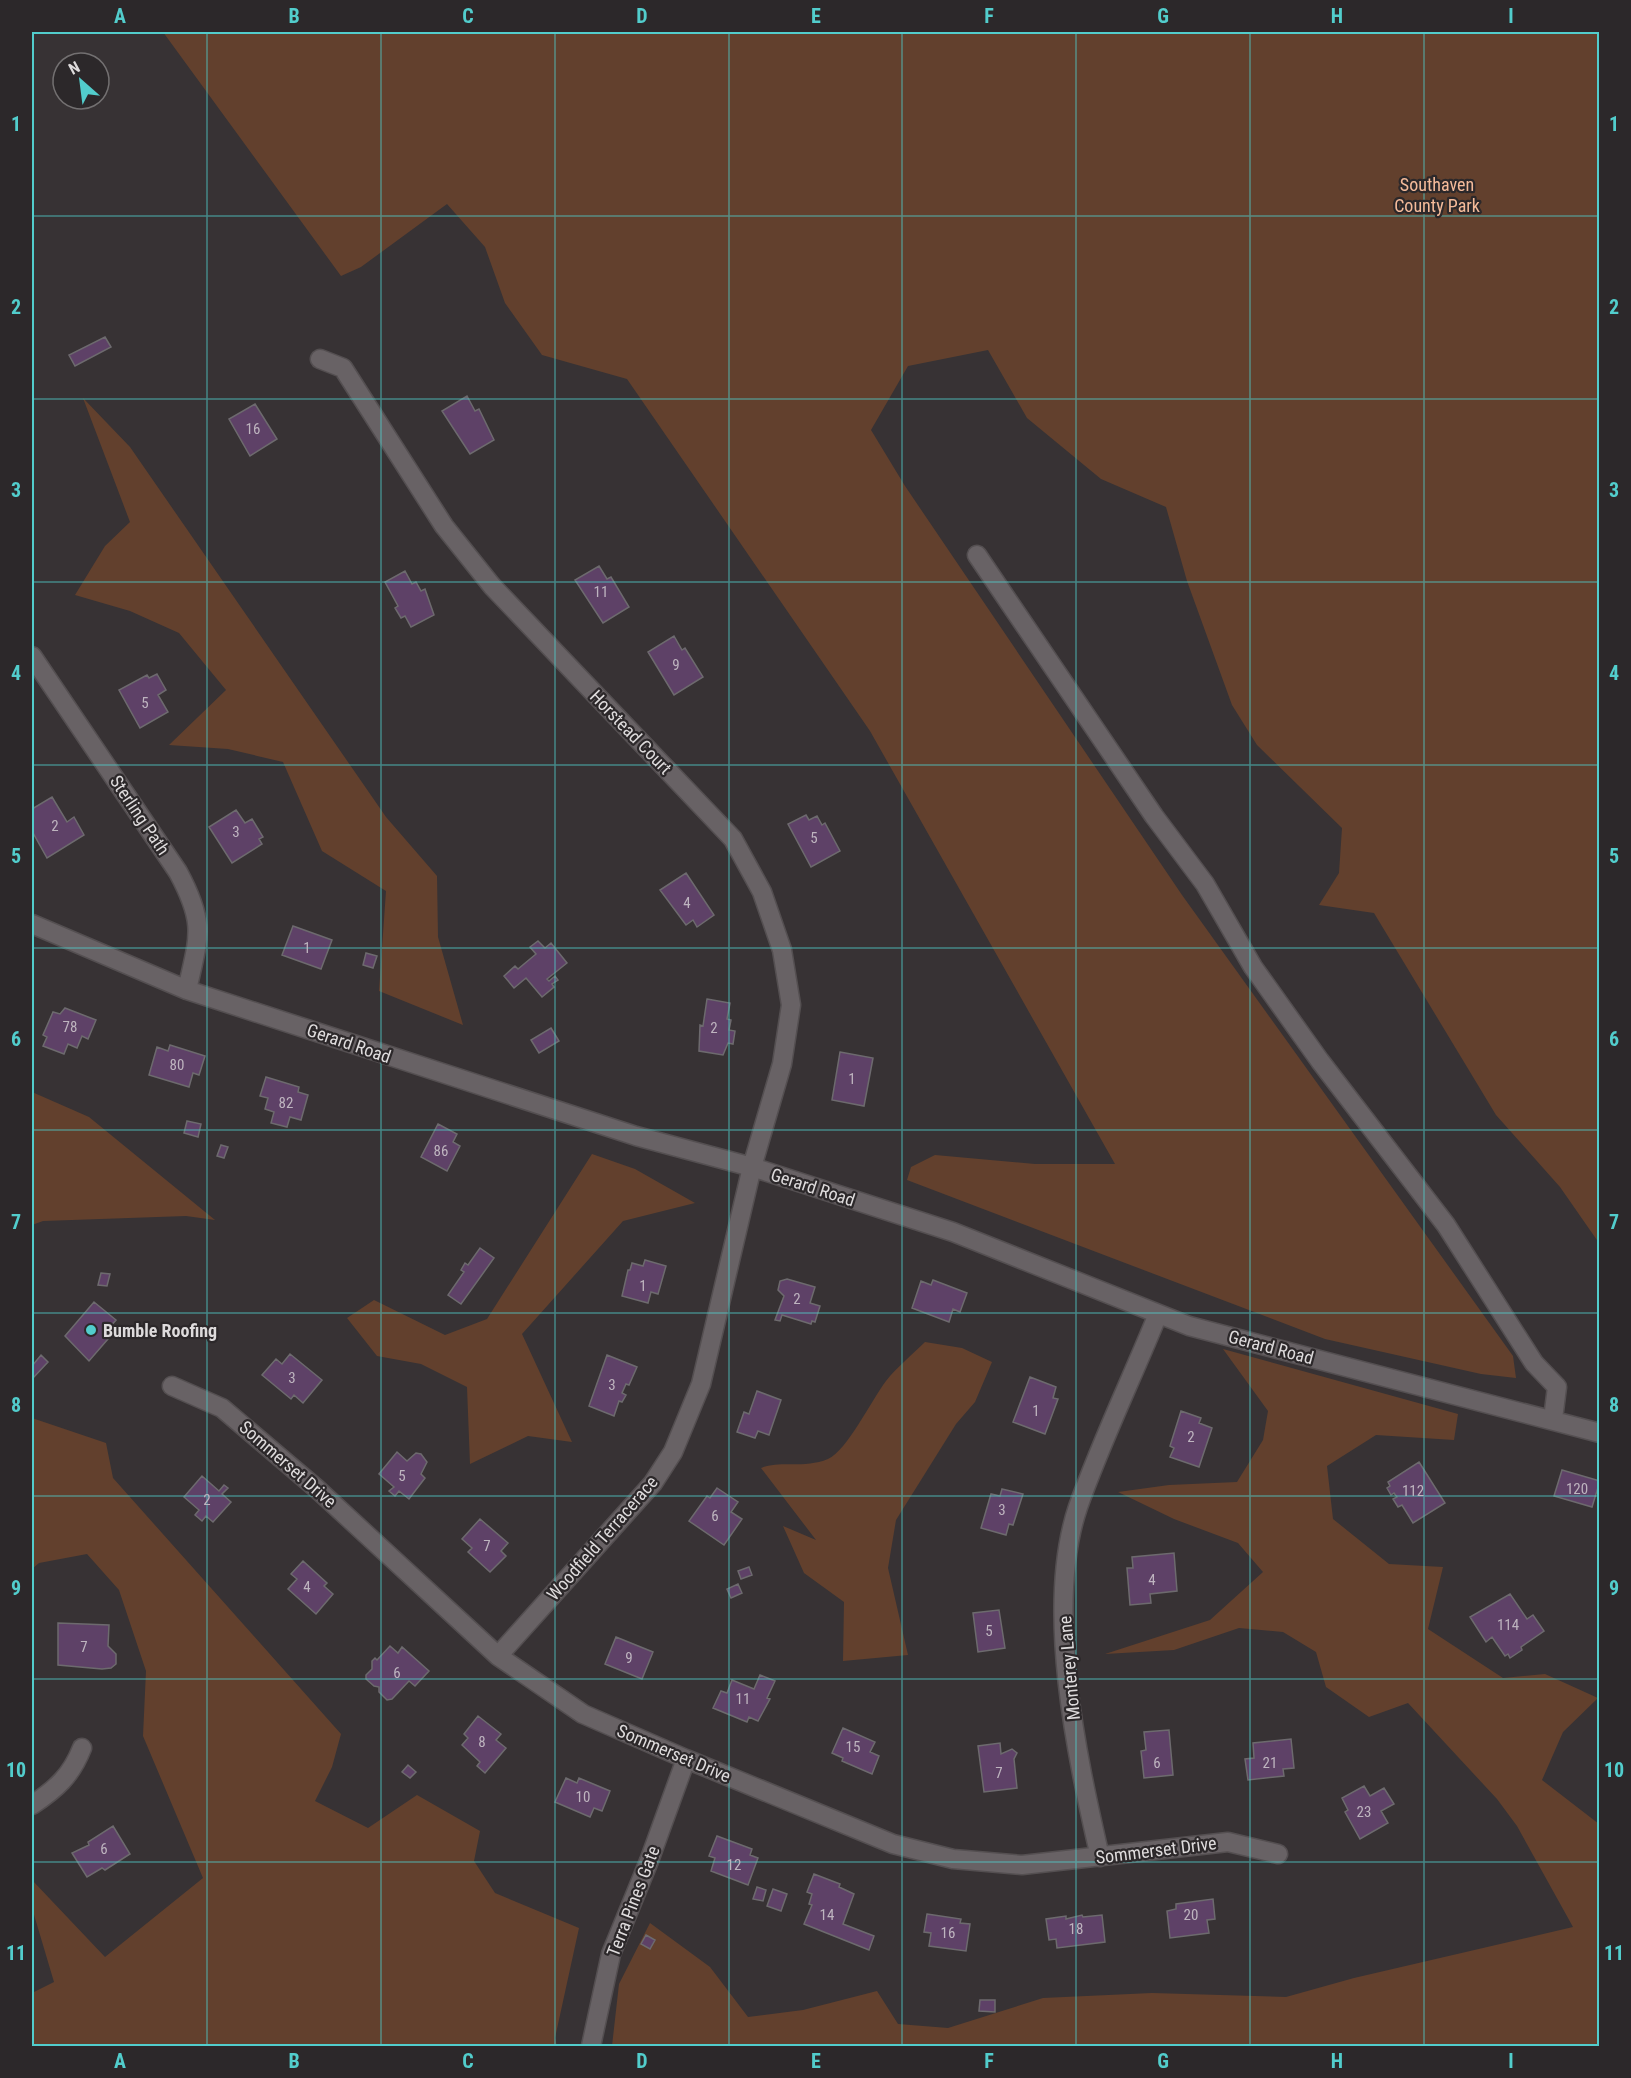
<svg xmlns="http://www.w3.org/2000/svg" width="1631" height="2078" viewBox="0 0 1631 2078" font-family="'Roboto Condensed',sans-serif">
	<rect width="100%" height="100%" fill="#373234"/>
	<!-- green -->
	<path fill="#62402d" d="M163,32H1599V1243L1560,1187L1496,1115L1374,913L1319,905L1339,873L1342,828L1257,745L1232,705L1187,581L1166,507L1101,479L1027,418L988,350L908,366L871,430L905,486L1182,895L1513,1356L1516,1378L1481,1374L1325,1339L907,1180L911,1167L935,1155L1035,1164H1115L870,731L627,379L542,355L505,303L485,247L447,204L361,267L341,276Z
		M83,398L130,447L386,817L437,876L438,937L463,1025L379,991L386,891L322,851L283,762L228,749L169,745L226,690L179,633L130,611L75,595L105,546L130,522Z
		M32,1092L89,1117L215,1220L186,1216L43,1221L32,1225Z
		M592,1154L635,1169L695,1203L623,1221L522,1334L572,1442L528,1436L470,1464L467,1387L421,1364L377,1356L347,1318L374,1300L445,1335L487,1319Z
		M925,1342L962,1348L992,1362L975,1402L956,1424L896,1520L888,1568L908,1655L843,1661L844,1602L804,1573L783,1526L816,1540L761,1468C780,1460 804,1469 828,1459C847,1451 872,1399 886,1381C897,1367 912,1355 925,1342Z
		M1223,1349L1458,1414L1454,1440L1376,1435L1327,1466L1333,1519L1389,1564L1443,1567L1428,1629L1503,1678L1545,1674L1598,1698L1563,1732L1542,1780L1599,1824V2046H612L619,1984L650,1923L710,1967L748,2017L803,2010L877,1991L898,2024L948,2028L1043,1998L1152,1993L1286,1997L1354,1978L1573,1927L1517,1826L1497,1799L1408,1703L1369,1717L1326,1687L1316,1652L1283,1632L1239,1628L1174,1650L1105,1654L1210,1620L1263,1572L1238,1543L1174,1519L1118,1492L1169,1485L1237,1482L1263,1440L1268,1411Z
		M32,1418L106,1443L113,1478L341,1734L332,1767L315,1801L368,1828L417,1795L480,1831L474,1861L495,1893L579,1928L555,2038L557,2046H32V1993L54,1982L32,1908V1880L105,1957L203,1878L143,1736L146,1671L119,1590L87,1554L39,1563L32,1569Z"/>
	<!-- building -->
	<path fill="#5e4167" stroke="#6d6a6e" stroke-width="1.5" d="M105,337L111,347L75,366L69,355Z
		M467,396L475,411L479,409L494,440L470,454L442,411Z
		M255,404L277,439L250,456L229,419Z
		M599,566L607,579L611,577L629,607L603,623L575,580Z
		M405,571L412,584L416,582L421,591L425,589L434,615L411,627L405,616L401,618L395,608L398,606L385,582Z
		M674,636L682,650L685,648L703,677L674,695L648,652Z
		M157,674L166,690L158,695L168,712L140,728L119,690L147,675L149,678Z
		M52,797L67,822L74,817L84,835L47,858L32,831V809Z
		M236,810L245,823L252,819L263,837L259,839L262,844L232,863L209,827Z
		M806,815L809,820L817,816L822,825L825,823L840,851L811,867L788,824Z
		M686,873L714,915L697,927L693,920L686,925L660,890Z
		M293,926L332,940L321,969L282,955Z
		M538,941L545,948L551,943L567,963L547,979L549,981L555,976L558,980L552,984L554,987L542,997L526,978L514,988L504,976L515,966L518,969L536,954L530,947Z
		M366,953L377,956L373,968L363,965Z
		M707,999L730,1003L727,1019L731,1020L729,1030L735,1031L733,1044L728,1043L723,1055L699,1051L700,1025L703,1026Z
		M65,1008L96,1020L88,1039L82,1036L77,1048L68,1044L64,1054L43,1046L47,1037L43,1035L53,1012L60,1014Z
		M551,1028L559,1041L539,1053L531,1040Z
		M170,1045L205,1056L199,1075L193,1073L189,1087L149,1075L157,1047L168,1051Z
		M840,1052L873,1058L864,1106L832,1100Z
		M266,1077L299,1087L298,1092L308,1095L301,1120L290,1117L287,1127L271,1123L274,1112L265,1109L268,1098L260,1096Z
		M187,1121L201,1124L198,1137L184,1133Z
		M438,1124L457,1134L453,1142L460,1146L447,1171L421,1157Z
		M221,1145L228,1147L224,1158L217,1156Z
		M480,1248L494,1258L461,1304L448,1295L464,1272L461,1270L465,1263L468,1265Z
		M645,1260L666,1266L658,1294L651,1292L648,1303L622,1296L628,1270H630L632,1263L643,1266Z
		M101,1273L110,1274L107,1286L98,1285Z
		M787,1279L815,1287L810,1303L820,1306L815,1322L812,1321L811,1324L782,1315L780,1321L775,1320L784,1296L778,1290L780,1281Z
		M933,1280L967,1293L960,1312L953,1309L949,1322L912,1308L921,1281L931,1285Z
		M94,1302L116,1320L109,1328L114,1332L89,1361L65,1336Z
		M290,1354L322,1380L303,1403L294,1395L291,1399L262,1375L276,1359L282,1364Z
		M41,1355L48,1362L34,1377L32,1375V1366Z
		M607,1355L637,1367L629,1385L626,1384L622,1393L626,1395L622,1402L619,1401L614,1416L589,1406Z
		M1030,1377L1056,1387L1053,1398L1058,1399L1045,1434L1013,1422Z
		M757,1391L781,1400L769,1435L758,1431L755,1438L737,1432L744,1412L749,1414Z
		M1181,1411L1201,1418L1199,1423L1212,1428L1199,1467L1170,1457L1174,1448L1170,1446Z
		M397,1452L407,1461L416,1453L421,1454L427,1462L421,1474L425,1478L409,1499L399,1491L395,1496L389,1491L394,1487L379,1474Z
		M1419,1462L1445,1503L1413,1523L1402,1505L1398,1507L1393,1499L1397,1497L1394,1493L1391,1495L1387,1488L1390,1486L1388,1482Z
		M1562,1470L1600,1481L1592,1507L1554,1496Z
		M202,1476L219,1491L224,1485L228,1488L222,1494L231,1502L213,1522L206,1516L202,1521L195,1515L199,1510L184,1497Z
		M717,1488L738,1502L731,1512L742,1519L724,1545L689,1521L707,1496L710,1498Z
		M1002,1489L1023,1494L1013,1525L1009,1524L1006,1535L981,1528L991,1494L1000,1496Z
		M480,1519L508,1543L501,1551L506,1556L490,1572L468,1552L472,1548L462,1539Z
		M1174,1553L1177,1591L1150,1594L1151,1603L1130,1605L1127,1568H1133L1132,1557Z
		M303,1561L327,1583L324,1586L333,1594L316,1614L288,1589L297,1579L291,1574Z
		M749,1567L752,1575L741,1579L738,1571Z
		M738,1584L742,1593L731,1598L727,1589Z
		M1510,1594L1527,1619L1533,1615L1544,1631L1521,1647L1522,1650L1510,1658L1508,1654L1505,1656L1492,1637L1486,1642L1470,1617Z
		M999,1610L1005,1648L978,1652L973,1613Z
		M58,1623L109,1625L108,1646L116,1654V1664L111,1668L102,1669L58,1665Z
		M616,1637L653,1652L642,1679L605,1664Z
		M390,1646L398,1653L402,1647L429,1671L415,1686L409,1681L392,1699L387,1700L379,1692V1687L374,1686L366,1679V1675L372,1669V1661L375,1658L377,1660Z
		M760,1675L775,1681L767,1698L770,1699L758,1721L749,1717L747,1722L713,1708L721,1691L727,1693L732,1680L754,1689Z
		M478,1716L501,1734L496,1740L506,1748L485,1773L477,1766L480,1762L462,1745L468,1738L464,1734Z
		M843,1728L875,1742L870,1752L879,1756L872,1774L842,1761L843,1758L832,1753Z
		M1169,1730L1173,1775L1144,1778L1141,1751L1146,1750L1144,1732Z
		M1291,1739L1294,1768L1283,1769L1284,1776L1248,1780L1245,1759L1254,1758L1253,1743Z
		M1000,1743L1001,1754L1012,1749L1017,1753L1014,1759L1017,1788L984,1792L978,1746Z
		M408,1765L416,1772L410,1778L402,1772Z
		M566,1778L577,1783L579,1778L610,1791L602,1811L594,1808L590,1817L555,1802Z
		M1364,1786L1370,1796L1384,1788L1394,1804L1381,1811L1388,1823L1360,1839L1345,1812L1348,1810L1342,1798Z
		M113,1826L130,1854L105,1870L102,1868L87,1877L72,1853L89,1845L88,1842Z
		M717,1836L752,1849L750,1855L758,1858L748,1885L711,1871L715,1858L709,1856Z
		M814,1874L840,1884L839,1887L854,1894L843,1924L874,1936L869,1950L804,1924L812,1905L809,1904L812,1894L807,1892Z
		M757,1887L766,1890L763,1901L753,1899Z
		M773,1889L787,1894L781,1911L767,1906Z
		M1213,1899L1215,1919L1207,1920L1209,1933L1170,1938L1167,1911L1176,1909V1904Z
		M927,1914L961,1919L960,1923L970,1924L966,1951L929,1946L931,1933L924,1932Z
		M1082,1915L1083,1917L1102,1915L1105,1942L1057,1948L1056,1939L1049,1940L1046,1919L1066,1916V1919Z
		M646,1935L655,1940L650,1949L641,1944Z
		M980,2000H995V2012L979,2011Z"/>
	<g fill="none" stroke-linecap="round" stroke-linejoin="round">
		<!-- minor casing -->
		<g stroke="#544f51" stroke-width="21">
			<path id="minor" d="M320,359L343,368L444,526L492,586L733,839L762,892L782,950L791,1005L782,1064L752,1167L701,1384L673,1452L653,1483L498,1656
				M977,555L1154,816L1205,884L1253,967L1320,1061L1446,1225L1534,1363L1557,1387L1553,1419
				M32,656L178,872C206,924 199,936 187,990
				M32,924L187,990L636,1136L752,1167L953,1232L1189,1326L1600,1433
				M172,1386L222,1408L316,1488L498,1656L583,1714L686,1759L893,1844L953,1859L1022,1865L1228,1842L1278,1854
				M32,1805C56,1789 71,1776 82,1748
				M1100,1857C1077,1757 1044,1607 1078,1507C1101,1442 1132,1378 1158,1314
				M591,2046L611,1954L649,1861L686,1759"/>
		</g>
		<!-- minor -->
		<use href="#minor" stroke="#686265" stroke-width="18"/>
	</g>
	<!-- grid -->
	<path fill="none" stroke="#52cdcc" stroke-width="1.5" stroke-opacity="0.55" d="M207,32V2046M381,32V2046M555,32V2046M729,32V2046M902,32V2046M1076,32V2046M1250,32V2046M1424,32V2046M32,216H1600M32,399H1600M32,582H1600M32,765H1600M32,948H1600M32,1130H1600M32,1313H1600M32,1496H1600M32,1679H1600M32,1862H1600"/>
	<!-- markers -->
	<circle fill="#52cdcc" stroke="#2c282a" stroke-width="2" cx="91" cy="1330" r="6"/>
	<g text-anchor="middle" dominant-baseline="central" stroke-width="4.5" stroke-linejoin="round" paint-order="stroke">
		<!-- number labels -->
		<g font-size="15" fill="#beb4bf">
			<text x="253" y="429">16</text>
			<text x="601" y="592">11</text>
			<text x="676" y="665">9</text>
			<text x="145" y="703">5</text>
			<text x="55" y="826">2</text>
			<text x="236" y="832">3</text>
			<text x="814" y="838">5</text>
			<text x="687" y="903">4</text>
			<text x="307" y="948">1</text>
			<text x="70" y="1027">78</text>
			<text x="714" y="1028">2</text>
			<text x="177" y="1065">80</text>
			<text x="852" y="1079">1</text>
			<text x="286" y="1103">82</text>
			<text x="441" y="1151">86</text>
			<text x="643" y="1286">1</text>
			<text x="797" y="1299">2</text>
			<text x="292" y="1378">3</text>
			<text x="612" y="1385">3</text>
			<text x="1036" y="1411">1</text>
			<text x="1191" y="1437">2</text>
			<text x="402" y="1476">5</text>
			<text x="1577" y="1489">120</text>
			<text x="1413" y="1491">112</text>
			<text x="207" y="1500">2</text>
			<text x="1002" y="1510">3</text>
			<text x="715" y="1516">6</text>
			<text x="487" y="1546">7</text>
			<text x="1152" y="1580">4</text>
			<text x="307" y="1587">4</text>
			<text x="1508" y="1625">114</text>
			<text x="989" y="1631">5</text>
			<text x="84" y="1647">7</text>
			<text x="629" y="1658">9</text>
			<text x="397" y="1673">6</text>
			<text x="743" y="1699">11</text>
			<text x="482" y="1742">8</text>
			<text x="853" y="1747">15</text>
			<text x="1157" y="1763">6</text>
			<text x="1270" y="1763">21</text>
			<text x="999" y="1773">7</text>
			<text x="583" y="1797">10</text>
			<text x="1364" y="1812">23</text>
			<text x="104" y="1849">6</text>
			<text x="734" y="1865">12</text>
			<text x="827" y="1915">14</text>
			<text x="1191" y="1915">20</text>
			<text x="1076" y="1929">18</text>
			<text x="948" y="1933">16</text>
		</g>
		<!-- park labels -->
		<g font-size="18" fill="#f5bb9a" stroke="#2c282a">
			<text x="1437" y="184">Southaven<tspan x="1437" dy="21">County Park</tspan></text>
		</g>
		<!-- street labels -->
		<g font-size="18" fill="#dedbdc" stroke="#2c282a">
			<text transform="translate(631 732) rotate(46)">Horstead Court</text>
			<text transform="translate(140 815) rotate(56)">Sterling Path</text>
			<text transform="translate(349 1043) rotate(19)">Gerard Road</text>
			<text transform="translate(813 1187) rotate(18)">Gerard Road</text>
			<text transform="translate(1271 1347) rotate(15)">Gerard Road</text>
			<text transform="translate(288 1464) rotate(41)">Sommerset Drive</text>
			<text transform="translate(602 1538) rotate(-49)">Woodfield Terracerace</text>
			<text transform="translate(1069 1668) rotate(-95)">Monterey Lane</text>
			<text transform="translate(674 1753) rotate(23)">Sommerset Drive</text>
			<text transform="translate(1156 1850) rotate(-7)">Sommerset Drive</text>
			<text transform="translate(633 1901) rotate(-69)">Terra Pines Gate</text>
		</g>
		<!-- poi labels -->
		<g font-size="18" font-weight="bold" fill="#dedbdc" stroke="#2c282a" text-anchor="start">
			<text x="103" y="1330">Bumble Roofing</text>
		</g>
	</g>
	<!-- border -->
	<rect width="1631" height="2078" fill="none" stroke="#2c282a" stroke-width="66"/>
	<!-- north arrow -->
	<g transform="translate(81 81) rotate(332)"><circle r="28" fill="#2c282a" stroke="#737071" stroke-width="1.5"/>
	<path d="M0-4.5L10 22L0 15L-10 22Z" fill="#52cdcc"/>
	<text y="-9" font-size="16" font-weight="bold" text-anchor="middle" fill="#dedbdc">N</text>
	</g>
	<rect x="33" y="33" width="1565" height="2012" fill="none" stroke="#52cdcc" stroke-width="2"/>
	<g font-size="20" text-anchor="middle" font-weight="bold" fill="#52cdcc">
		<text x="120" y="23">A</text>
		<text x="294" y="23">B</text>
		<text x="468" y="23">C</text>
		<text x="642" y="23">D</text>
		<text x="816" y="23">E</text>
		<text x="989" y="23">F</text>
		<text x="1163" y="23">G</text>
		<text x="1337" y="23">H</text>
		<text x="1511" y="23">I</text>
		<text x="16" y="131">1</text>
		<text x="1614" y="131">1</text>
		<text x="16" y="314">2</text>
		<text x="1614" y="314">2</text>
		<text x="16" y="497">3</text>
		<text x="1614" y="497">3</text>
		<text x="16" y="680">4</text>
		<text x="1614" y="680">4</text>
		<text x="16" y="863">5</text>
		<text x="1614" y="863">5</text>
		<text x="16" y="1046">6</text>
		<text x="1614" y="1046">6</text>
		<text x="16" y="1229">7</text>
		<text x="1614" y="1229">7</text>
		<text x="16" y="1412">8</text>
		<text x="1614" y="1412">8</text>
		<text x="16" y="1595">9</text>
		<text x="1614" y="1595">9</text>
		<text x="16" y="1777">10</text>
		<text x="1614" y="1777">10</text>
		<text x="16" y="1960">11</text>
		<text x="1614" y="1960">11</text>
		<text x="120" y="2068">A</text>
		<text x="294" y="2068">B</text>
		<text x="468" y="2068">C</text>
		<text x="642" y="2068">D</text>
		<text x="816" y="2068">E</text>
		<text x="989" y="2068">F</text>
		<text x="1163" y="2068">G</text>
		<text x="1337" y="2068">H</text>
		<text x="1511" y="2068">I</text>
	</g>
</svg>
